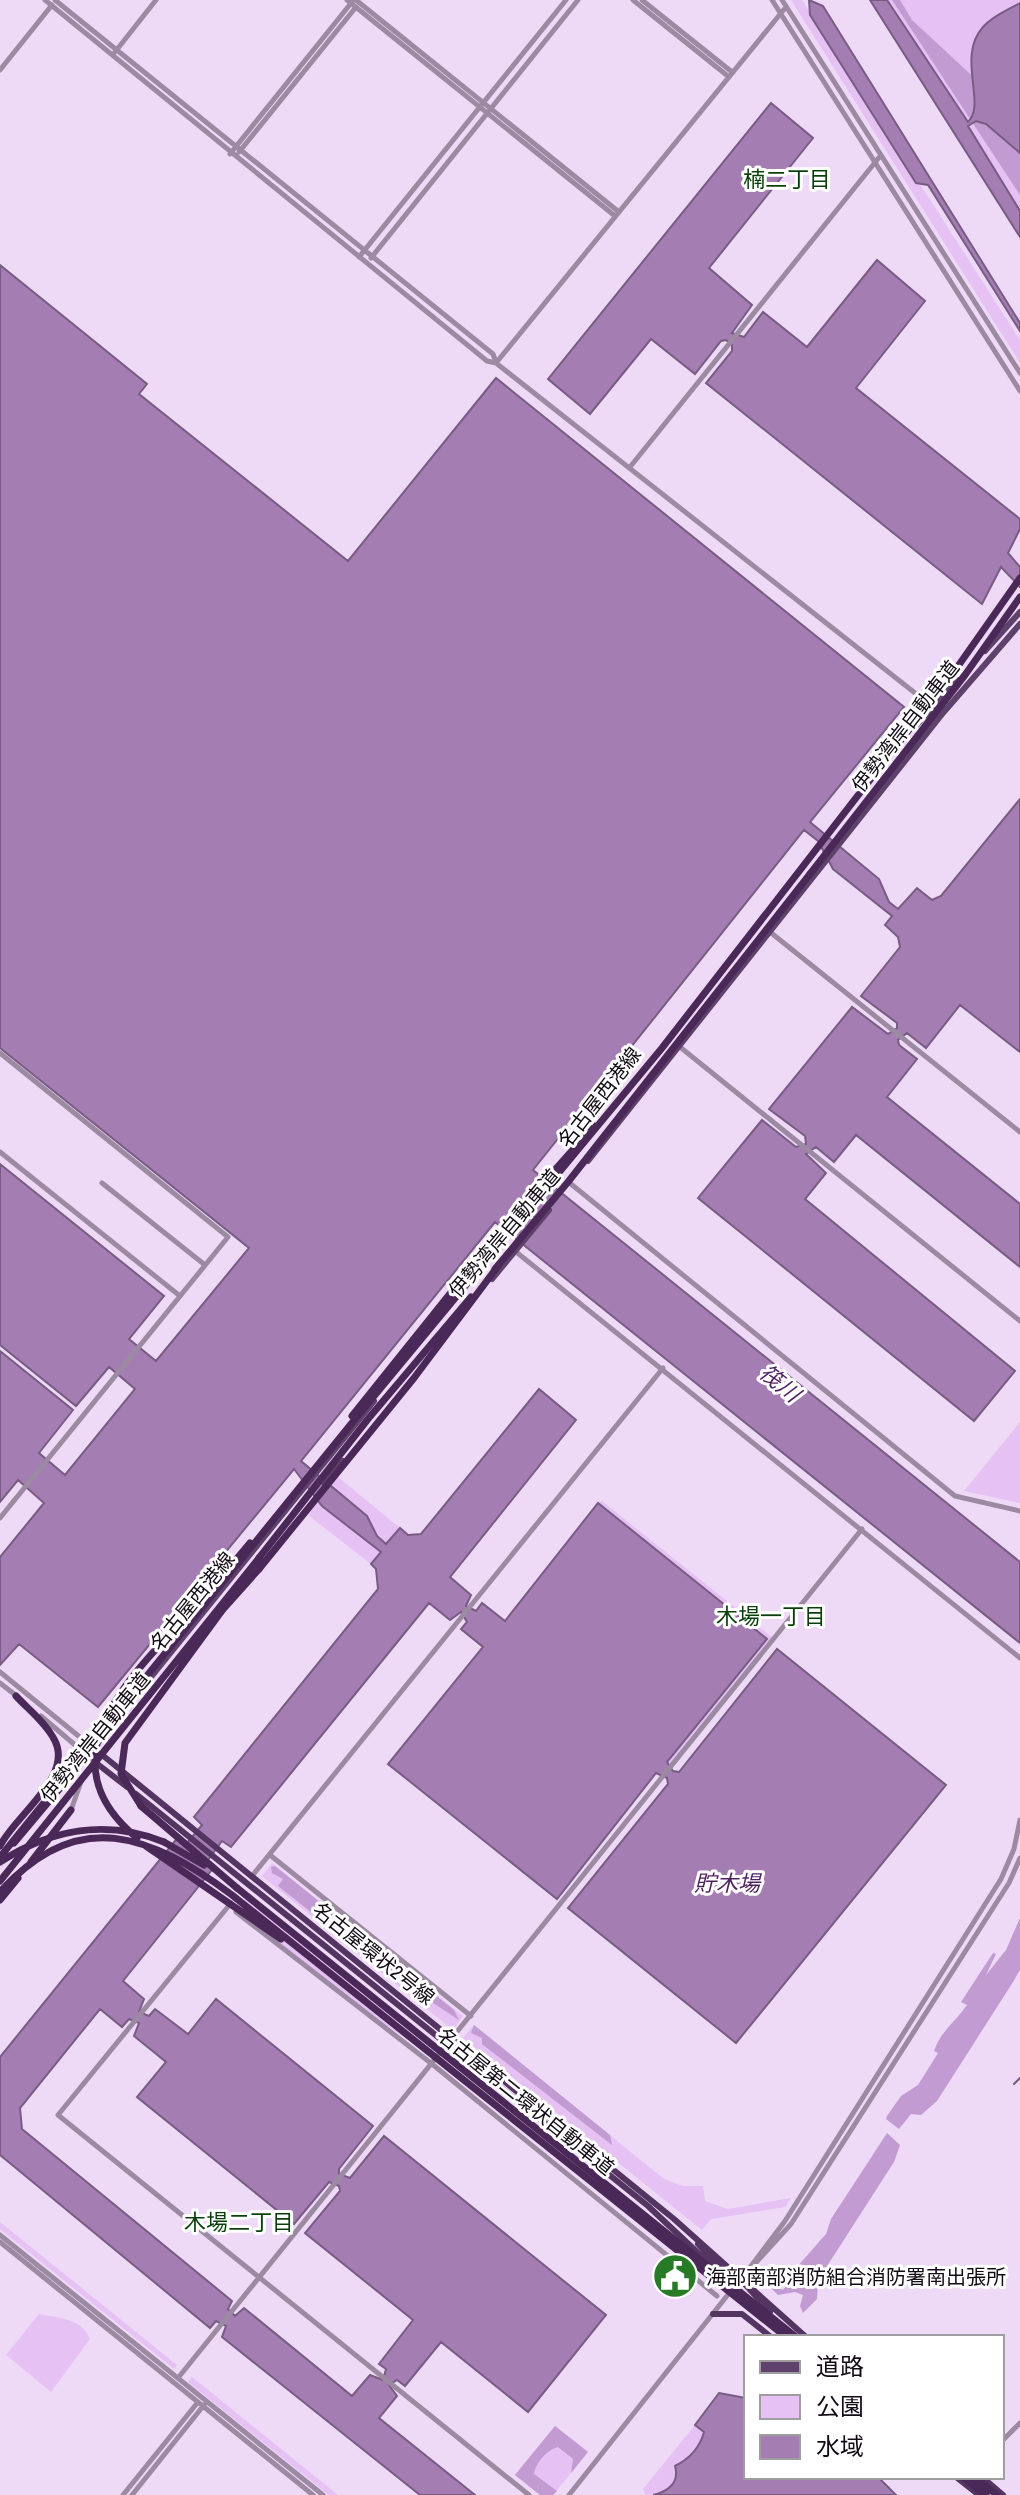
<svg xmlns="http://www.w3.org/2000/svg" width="1020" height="2495" viewBox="0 0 1020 2495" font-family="'Archivo Narrow','Noto Sans JP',sans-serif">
	<rect width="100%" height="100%" fill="#eedaf6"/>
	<!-- green -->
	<path fill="#e5c1f4" d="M791,0H802L1020,340V363Z
		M876,0H1020V228Z
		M1020,1422V1503L964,1491Z
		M338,1477L400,1528L387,1544L377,1536L366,1516L331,1486Z
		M318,1501L381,1553L371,1564L308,1515Z
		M602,1501L773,1638L667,1767L598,1503Z
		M272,1863L463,2016L453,2030L262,1876Z
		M249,1893L439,2046L430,2056L335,1989L239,1909Z
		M474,2025L664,2179L683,2186H703L705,2201L728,2209L791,2198L785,2207L711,2219L702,2230L463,2038Z
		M0,2222L177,2365L174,2369L0,2229Z
		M39,2314C58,2318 82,2318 90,2339L51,2392L6,2355Z
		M192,2377L338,2495H329L188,2382Z
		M695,2425L704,2431C698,2451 678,2478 664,2493L646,2495L643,2489Z
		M555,2426L588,2452L553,2495H540L515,2475Z"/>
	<!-- forest -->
	<path fill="#c19bd1" d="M892,0H900L912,20L1020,120V195Z
		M275,1866L454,2010L459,2020L389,1974L278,1886L283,1879L272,1873L271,1867Z
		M1020,1918V1970L1013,1982L937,2101L921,2115L911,2114L899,2129L886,2119L887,2116L901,2096L918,2085L938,2053L934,2051C940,2032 956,2021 967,2005L961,2002L993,1953L996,1954L986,1975L1006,1950Z
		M474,2025L610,2135L612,2145L482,2044V2038L471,2033Z
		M887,2133L900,2145L894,2162L829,2263L818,2284L817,2299L803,2313L800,2306L803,2295L795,2292L778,2295L770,2287L777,2285L783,2290L787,2285L777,2275L789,2276L826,2234L831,2219Z
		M555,2426L588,2452L571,2473L573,2459L558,2447C547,2450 536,2462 534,2474L557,2491L553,2495H540L515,2475Z"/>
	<!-- water -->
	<path fill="#a47eb3" stroke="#785c84" stroke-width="2" fill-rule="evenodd" d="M809,0L823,6L1020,323V331L928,185L916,183L810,15Z
		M870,0H887L968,122C987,104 956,57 983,27C992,16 1008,10 1020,3V153L986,124L976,121L968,126L1020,211V237Z
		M771,103L813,138L709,268L752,305L732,333L744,337L763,312L807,347L877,260L925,301L856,388L1020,519V529L1008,553L1020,567V587L1001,567L982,604L706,383L732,351V345L726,340L721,341L695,374L651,339L590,414L548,379Z
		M0,265L147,384L139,394L348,561L496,378L904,707L810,822L879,879L889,902L898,909L917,888L932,900L941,896L1020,799V1052L960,1005L926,1048L907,1033L898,1040L899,1045L917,1059L887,1097L1020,1204V1267L856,1135L834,1162L816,1147L806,1154L826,1173L805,1199L1015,1371L974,1421L698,1198L762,1120L796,1147L806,1144L805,1136L769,1109L852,1007L888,1034L897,1028V1023L861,996L900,947L898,937L885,925L892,916L833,869L818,841L804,830L533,1170L1020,1562V1643L495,1222L301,1461L367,1516L377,1536L386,1544L400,1528L408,1535L421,1534L539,1389L576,1420L450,1577L471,1595L466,1606L476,1611L482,1603L505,1621L598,1503L767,1639L667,1762L673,1771L679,1772L777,1649L946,1785L736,2043L568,1908L668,1784L667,1778L656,1773L557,1899L388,1764L483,1647L461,1629L467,1622L461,1612L450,1620L429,1603L231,1847L222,1841L208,1860L215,1866L123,1981L144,1999L139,2012L149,2016L155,2009L188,2034L216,1999L373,2126L339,2169V2174L350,2178L384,2136L606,2315L528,2412L441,2342L405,2386L397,2380L389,2385L397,2396L379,2418L475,2495H420L222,2337L226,2326L216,2321L210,2328L0,2155V2057L179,1836L187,1843L202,1825L194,1817L378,1589L376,1569L371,1564L381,1552L322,1506L294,1469L98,1707L19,1644L0,1665V1557L44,1503L18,1480L0,1502V1351L73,1410L39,1453L65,1475L135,1389L109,1367L76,1406L0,1345V1164L164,1296L129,1339L156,1361L249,1248L0,1048ZM100,2009L122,2027L129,2019L139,2023L134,2036L166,2062L137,2097L294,2224L329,2182L339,2186L340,2191L305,2233L413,2320L379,2364L386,2369L383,2380L370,2375L352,2396L244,2308L235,2316L228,2309L232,2301L22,2129L20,2108Z
		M719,2393L746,2398V2477H878L896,2495H653C667,2492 680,2483 675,2466C689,2459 700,2447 704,2432L695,2425Z"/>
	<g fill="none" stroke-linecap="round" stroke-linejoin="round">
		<!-- stream -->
		<path stroke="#785c84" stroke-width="2" d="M1014,2084L1020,2078"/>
		<!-- tertiary -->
		<path stroke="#9b8aa2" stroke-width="5" d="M45,0L487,361L496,363L929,704
			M55,0L493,354L496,362
			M347,0L615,216
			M356,0L619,212
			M633,0L729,77
			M642,0L732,72
			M772,0L1020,391
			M782,0L1020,373
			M115,52L156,0
			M0,70L52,5
			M239,152L356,7
			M230,154L352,2
			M359,257L566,0
			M371,258L578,0
			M496,363L786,7
			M630,467L881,155
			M770,932L1020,1132
			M680,1047L1020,1321
			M0,1053L228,1237L0,1518
			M0,1152L180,1296
			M102,1183L205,1265
			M571,1184L955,1496L1020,1511
			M515,1251L1020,1658
			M0,1672L92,1747
			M0,1683L18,1697
			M41,1716L95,1762
			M71,1810L81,1782
			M270,1855L471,2016
			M252,1876L663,1368
			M231,1903L58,2115L529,2495
			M236,1912L432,2064L717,2296
			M0,2235L323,2495
			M0,2242L313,2495
			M742,2278L785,2221L1001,1879L1014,1849L1020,1820
			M178,2378L862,1529
			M1002,2441L1020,2423
			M123,2495L198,2402
			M132,2495L204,2405
			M569,2495L734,2287L791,2224L1009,1883L1020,1858"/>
		<!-- primary -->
		<path stroke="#5f426b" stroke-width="6" d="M985,651L1020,612
			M914,728L958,680
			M588,1161L943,713L1020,624
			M492,1279L549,1210
			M324,1483L343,1461
			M87,1756L374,1401"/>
		<!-- trunk -->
		<path stroke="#543561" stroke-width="6" d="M101,1754L674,2219L806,2337
			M95,1762L127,1787
			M136,1794L648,2206L712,2266
			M698,2244L727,2274L734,2287
			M743,2282L770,2312
			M713,2314H742L771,2337
			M956,2477L979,2495
			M982,2477L1003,2495"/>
		<!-- motorway -->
		<path stroke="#4a2857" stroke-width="7" d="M495,1269L568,1182L810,874
			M259,1558L368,1419L471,1297
			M203,1599L250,1543
			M218,1615L259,1569
			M141,1806L237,1888
			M164,1842L204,1865
			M14,1843L87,1756
			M0,1846C15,1815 75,1776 54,1739C45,1722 29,1710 16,1696
			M31,1862L71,1810
			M0,1900L18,1878
			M963,2477L986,2495
			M974,2477L997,2495"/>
		<!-- motorway-bridge -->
		<path stroke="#4a2857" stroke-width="7" d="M810,874L965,675L1020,597
			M352,1416L497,1235L594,1126
			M259,1569L414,1378L498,1266
			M141,1806L121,1774L125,1743L221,1612
			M137,1838C35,1754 143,1665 203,1599
			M146,1846L281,1939
			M0,1857L360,1413L662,1048L956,669L1020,578
			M0,1862C51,1829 107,1819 164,1842
			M0,1881L259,1558
			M237,1888L796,2337
			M0,1892C78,1805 151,1835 232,1895L786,2337"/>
	</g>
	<!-- icons -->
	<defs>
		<g id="civic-disc" transform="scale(2.3)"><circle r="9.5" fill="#287b26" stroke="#fff"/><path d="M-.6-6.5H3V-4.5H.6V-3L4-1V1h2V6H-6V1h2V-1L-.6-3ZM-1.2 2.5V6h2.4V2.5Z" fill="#fff"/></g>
	</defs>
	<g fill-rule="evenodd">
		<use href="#civic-disc" x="675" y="2276"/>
	</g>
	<g text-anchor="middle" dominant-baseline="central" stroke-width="6" stroke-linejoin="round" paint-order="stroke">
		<!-- street labels -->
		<g font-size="20" fill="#120b15" stroke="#fff">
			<text transform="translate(905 726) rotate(-52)">伊勢湾岸自動車道</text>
			<text transform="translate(599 1097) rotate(-52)">名古屋西港線</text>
			<text transform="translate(504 1233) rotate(-50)">伊勢湾岸自動車道</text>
			<text transform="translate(192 1601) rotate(-51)">名古屋西港線</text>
			<text transform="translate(95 1737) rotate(-51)">伊勢湾岸自動車道</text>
			<text transform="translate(374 1953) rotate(39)">名古屋環状2号線</text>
			<text transform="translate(526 2101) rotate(39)">名古屋第二環状自動車道</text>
		</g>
		<!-- poi labels -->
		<g font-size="20" fill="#120b15" stroke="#fff" text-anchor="start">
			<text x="706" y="2276">海部南部消防組合消防署南出張所</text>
		</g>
		<!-- neighbourhood labels -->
		<g font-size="22" fill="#083f08" stroke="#fff">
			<text x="787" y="179">楠二丁目</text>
			<text x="771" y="1616">木場一丁目</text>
			<text x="239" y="2222">木場二丁目</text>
		</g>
		<!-- water labels -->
		<g font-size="22" font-style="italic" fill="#4f1f60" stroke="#fff">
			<text transform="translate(780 1383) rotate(39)">筏川</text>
			<text x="727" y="1883">貯木場</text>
		</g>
	</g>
	<!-- legend -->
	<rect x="744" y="2335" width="260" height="144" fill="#ffffff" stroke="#a09da1" stroke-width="2"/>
	<rect x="760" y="2361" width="40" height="12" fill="#5f426b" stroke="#a09da1" stroke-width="2"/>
	<text x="816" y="2375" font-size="24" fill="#120b15">道路</text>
	<rect x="760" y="2395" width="40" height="24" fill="#e5c1f4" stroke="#a09da1" stroke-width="2"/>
	<text x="816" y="2415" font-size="24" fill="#120b15">公園</text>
	<rect x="760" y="2435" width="40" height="24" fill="#a47eb3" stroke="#a09da1" stroke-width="2"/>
	<text x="816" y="2455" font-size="24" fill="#120b15">水域</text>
</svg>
